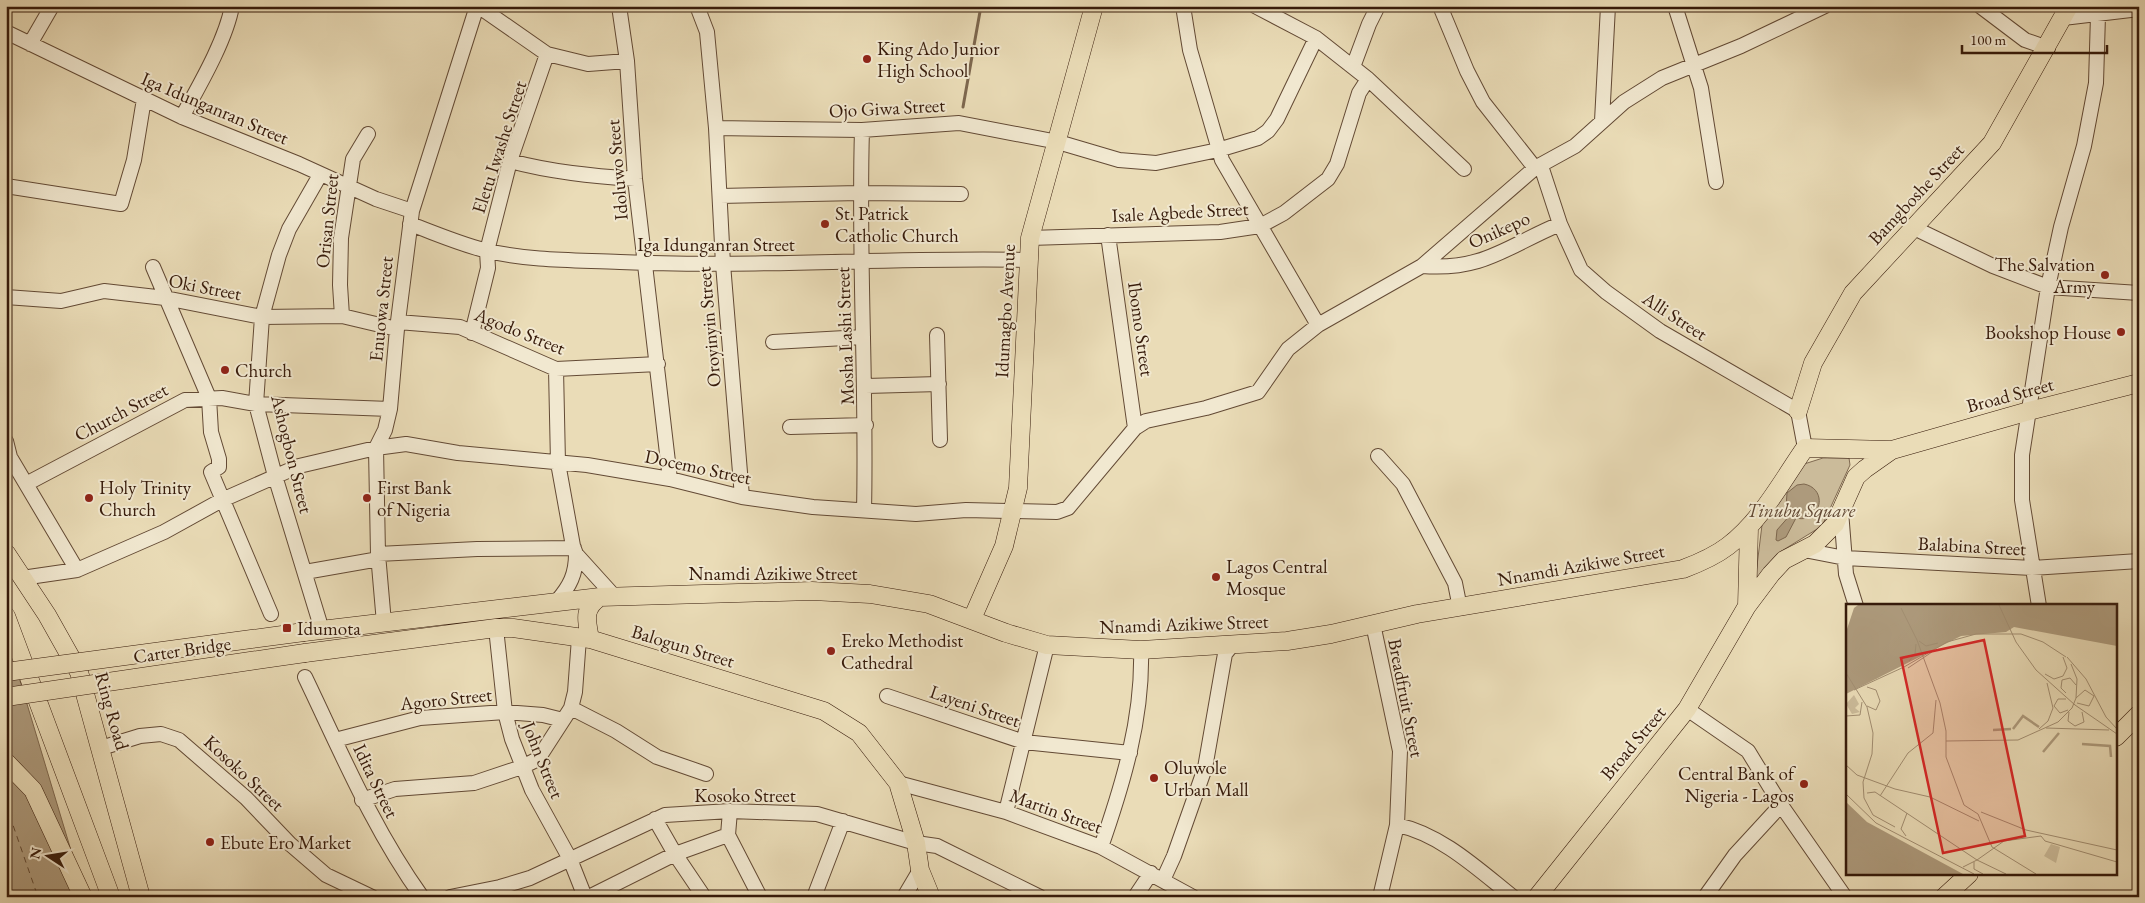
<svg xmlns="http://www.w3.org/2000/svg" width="2145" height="903" viewBox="0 0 2145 903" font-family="'EB Garamond',serif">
	<rect width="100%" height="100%" fill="#eadcb7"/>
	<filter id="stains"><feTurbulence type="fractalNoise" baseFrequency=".004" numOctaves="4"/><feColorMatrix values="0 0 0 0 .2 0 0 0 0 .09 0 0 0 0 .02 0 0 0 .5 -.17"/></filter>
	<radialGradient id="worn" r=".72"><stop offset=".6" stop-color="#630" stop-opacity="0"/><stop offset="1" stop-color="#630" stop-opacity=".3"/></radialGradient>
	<!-- green -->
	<path fill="#cbbb9a" stroke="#806a52" d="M1823,458H1849L1850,465L1822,526L1780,552L1755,582L1762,525L1801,465Z"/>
	<!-- water -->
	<path fill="#ad9a7c" stroke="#7d674e" d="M1804,484C1829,489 1821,524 1796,518L1786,537L1778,541L1776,540L1777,530L1791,514L1786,507L1787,493L1797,485Z
		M6,634L85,897H6Z"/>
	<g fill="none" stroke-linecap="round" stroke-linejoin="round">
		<!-- stream -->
		<path stroke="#7d674e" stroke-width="3" d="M963,107L981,6"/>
		<!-- ferry -->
		<path stroke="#604732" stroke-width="1" stroke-dasharray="6 5" stroke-linecap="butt" d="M6,805L38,897"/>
		<!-- minor casing -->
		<g stroke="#634a35" stroke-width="16">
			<path id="minor" d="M478,6L547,54L588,64L627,61
				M619,6L627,61L635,179L670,479
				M697,6L707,32L716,128L723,264L742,497
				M1183,6L1190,50L1222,160L1318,325
				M1255,6L1316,38L1368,79L1464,169
				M1440,6L1467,71L1483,102L1535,168
				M1675,6L1701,88L1716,182
				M1980,6L2025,40L2048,48
				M2063,18L2139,9
				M6,32L182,117L299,164L376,199L412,211
				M30,44L52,6
				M1353,67L1369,24L1378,6
				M182,117C199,86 226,40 232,6
				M1602,121L1608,6
				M716,128L862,130L959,123L1058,142L1119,160L1156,163L1218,150L1258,138L1268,131L1277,119L1316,38
				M862,130C858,257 867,384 864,510
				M510,161C551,172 592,176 635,179
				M1541,166L1560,224L1581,270L1606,292L1660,331L1798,411L1805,448
				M320,175L289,229L279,255L262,317L256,404L275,476L322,630
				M6,186L121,204L134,160L144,99
				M720,196L860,193L961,194
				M410,224C435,233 462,245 488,251C531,261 576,260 620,262C756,268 892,257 1027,260
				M1914,228L1993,266L2048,287L2139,293
				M1108,235L1135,428
				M1030,238L1220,232L1260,226L1284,213L1328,179L1337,164L1359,93L1368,79
				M1422,266C1484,271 1507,246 1560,224
				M153,267L209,398L211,432L219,459V467L211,472L271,614
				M6,297L61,301L104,291L165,298L262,317L342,316L397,329
				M342,316L340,285L341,238L353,159L368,134
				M398,322L460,327L556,369L658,364
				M472,333L488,268L487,251L510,161L547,54
				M937,335L940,440
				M773,342L863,337
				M556,369L558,463L573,546L576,554L614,596
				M866,386L939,384
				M790,427L866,425
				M6,441L10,457L77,570
				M1378,456L1403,484L1455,583L1460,608
				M26,484L185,400L222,398L256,404L390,409
				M1841,511L1846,574L1856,606
				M1804,550L1845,558L2032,568L2139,561
				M378,554L477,549L574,548
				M305,572L379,559
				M22,578L77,570L164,532L222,500L299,466L376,448L406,444L458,453L587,465L670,479L742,497L813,507L916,514L966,510L1057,512L1068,508L1135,428L1146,421L1206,408L1258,392L1288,349L1318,325L1422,266L1535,168L1575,146L1624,102L1662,78L1741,46L1825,6
				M557,601C570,586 576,574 576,554
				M2039,606L2022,500V455L2048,287L2061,227L2084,146L2096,83L2098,15
				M384,623L378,554L376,448L385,430L390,409L397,329L412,211L477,6
				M1373,624L1400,751L1397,825L1380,897
				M496,628L505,712L512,739L532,790L570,859L585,897
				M305,677C341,752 373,829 422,897
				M887,696L1024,742L1130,753
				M571,708L616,731L657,757L706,774
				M1687,709L1748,751L1781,805L1845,897
				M335,740L420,718L505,712L543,715L563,720
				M101,748L140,736L161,734L179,740L246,798L290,844L326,875L372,897
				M898,783L1006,812L1101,847L1193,897
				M362,800L395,789L474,783L522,767L538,759L571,708L575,692L579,638
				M730,811L728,835L760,897
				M1006,812L1047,645
				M655,819L675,854L704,897
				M1397,825C1441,834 1479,870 1513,897
				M1101,847C1123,784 1143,718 1141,650
				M1163,880L1174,856L1205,768L1223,665L1225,654L1232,645
				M450,897L500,887L530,878L665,815L730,811L817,814L916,843L937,846L1040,897
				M589,897L675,854L728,835
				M814,897L843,821
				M904,897L920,870
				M1135,897L1151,873
				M1705,897L1735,855L1781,805"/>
		</g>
		<!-- major casing -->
		<g stroke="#361a0a" stroke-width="19">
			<path id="major" d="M1798,411L1813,363L1853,293L1992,143L2069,6
				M6,553L47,615L79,672L141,897
				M1747,606L1749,528
				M6,616L111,897
				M972,619L1004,546L1018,488L1030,238L1094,6
				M304,632L600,597L812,591L870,594L929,604L1006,633L1047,645L1141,650L1287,641L1331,634L1417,614L1683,569C1699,563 1715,556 1728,546C1761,521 1782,481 1805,448L1892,450
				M590,639C587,621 582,609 600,597
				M305,653L496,628H513L590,639L824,711L859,733L898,783L916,843L920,870L931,897
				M2116,737L2139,714
				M6,762L33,790L83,897
				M1537,897L1687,709L1747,606L1771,574L1784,560L1815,544L1835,524L1856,477L1865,469L1892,450L2029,411L2139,383
				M1944,897L1969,874"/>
		</g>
		<!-- minor -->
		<use href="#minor" stroke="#f1e8d0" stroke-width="14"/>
		<!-- major -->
		<use href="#major" stroke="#eadcb7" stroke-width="18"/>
		<!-- major-bridge casing -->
		<g stroke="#361a0a" stroke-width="19" stroke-linecap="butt">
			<path id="major-bridge" d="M6,672L304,632
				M6,697L305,653"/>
		</g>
		<!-- major-bridge -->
		<use href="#major-bridge" stroke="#eadcb7" stroke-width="18"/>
	</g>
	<!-- markers -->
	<g fill="#8f2418" stroke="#f1e8d0" stroke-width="2">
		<circle cx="867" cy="59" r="5"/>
		<circle cx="825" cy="224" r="5"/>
		<circle cx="2105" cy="275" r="5"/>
		<circle cx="2121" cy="332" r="5"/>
		<circle cx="225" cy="370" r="5"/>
		<circle cx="89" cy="498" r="5"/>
		<circle cx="367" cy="498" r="5"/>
		<circle cx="1216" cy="577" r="5"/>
		<rect x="282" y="623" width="10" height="10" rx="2.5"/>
		<circle cx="831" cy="651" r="5"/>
		<circle cx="1154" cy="778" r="5"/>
		<circle cx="1804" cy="784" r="5"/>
		<circle cx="210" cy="842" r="5"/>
	</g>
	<g text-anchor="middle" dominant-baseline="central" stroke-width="4" stroke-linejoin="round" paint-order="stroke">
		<!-- poi labels -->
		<g font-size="19" fill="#361a0a" stroke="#f1e8d0" text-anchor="start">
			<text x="877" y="48">King Ado Junior<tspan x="877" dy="22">High School</tspan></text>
			<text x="835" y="213">St. Patrick<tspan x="835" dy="22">Catholic Church</tspan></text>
			<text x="2095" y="264" text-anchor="end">The Salvation<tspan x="2095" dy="22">Army</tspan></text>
			<text x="2111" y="332" text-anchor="end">Bookshop House</text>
			<text x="235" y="370">Church</text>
			<text x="99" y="487">Holy Trinity<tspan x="99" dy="22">Church</tspan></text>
			<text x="377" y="487">First Bank<tspan x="377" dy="22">of Nigeria</tspan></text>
			<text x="1226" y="566">Lagos Central<tspan x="1226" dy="22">Mosque</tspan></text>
			<text x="297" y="628">Idumota</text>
			<text x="841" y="640">Ereko Methodist<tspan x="841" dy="22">Cathedral</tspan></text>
			<text x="1164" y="767">Oluwole<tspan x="1164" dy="22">Urban Mall</tspan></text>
			<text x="1794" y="773" text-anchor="end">Central Bank of<tspan x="1794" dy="22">Nigeria - Lagos</tspan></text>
			<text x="220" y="842">Ebute Ero Market</text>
		</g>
		<!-- street labels -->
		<g font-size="19" fill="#361a0a" stroke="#f1e8d0">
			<text transform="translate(215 108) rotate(23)">Iga Idunganran Street</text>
			<text transform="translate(887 108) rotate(-3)">Ojo Giwa Street</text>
			<text transform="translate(499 147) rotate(-72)">Eletu Iwashe Street</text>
			<text transform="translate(617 170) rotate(-95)">Idoluwo Steet</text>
			<text transform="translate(1916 194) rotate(-47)">Bamgboshe Street</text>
			<text transform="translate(1180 212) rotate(-3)">Isale Agbede Street</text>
			<text transform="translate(327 221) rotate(-84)">Orisan Street</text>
			<text transform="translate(1499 230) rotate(-24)">Onikepo</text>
			<text x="716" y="244">Iga Idunganran Street</text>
			<text transform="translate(205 287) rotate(11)">Oki Street</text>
			<text transform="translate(381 309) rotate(-84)">Enuowa Street</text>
			<text transform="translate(1005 311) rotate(-87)">Idumagbo Avenue</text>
			<text transform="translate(1675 316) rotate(33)">Alli Street</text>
			<text transform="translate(709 327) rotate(-95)">Oroyinyin Street</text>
			<text transform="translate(1141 329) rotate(82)">Ibomo Street</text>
			<text transform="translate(520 331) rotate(22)">Agodo Street</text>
			<text transform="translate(845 336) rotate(-92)">Mosha Lashi Street</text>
			<text transform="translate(2010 395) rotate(-15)">Broad Street</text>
			<text transform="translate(121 412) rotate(-28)">Church Street</text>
			<text transform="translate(292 454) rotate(76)">Ashogbon Street</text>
			<text transform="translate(698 467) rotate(12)">Docemo Street</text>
			<text transform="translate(1972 546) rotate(3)">Balabina Street</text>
			<text transform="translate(1581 565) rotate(-10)">Nnamdi Azikiwe Street</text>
			<text x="773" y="573">Nnamdi Azikiwe Street</text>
			<text transform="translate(1184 624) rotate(-2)">Nnamdi Azikiwe Street</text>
			<text transform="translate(683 646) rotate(17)">Balogun Street</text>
			<text transform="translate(182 650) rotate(-8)">Carter Bridge</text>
			<text transform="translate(1406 698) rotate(79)">Breadfruit Street</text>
			<text transform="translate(446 699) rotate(-6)">Agoro Street</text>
			<text transform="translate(975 706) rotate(19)">Layeni Street</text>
			<text transform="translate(112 711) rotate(74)">Ring Road</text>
			<text transform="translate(1633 743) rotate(-50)">Broad Street</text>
			<text transform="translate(543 760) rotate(68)">John Street</text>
			<text transform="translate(244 773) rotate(43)">Kosoko Street</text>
			<text transform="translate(376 781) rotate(64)">Idita Street</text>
			<text x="745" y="795">Kosoko Street</text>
			<text transform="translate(1056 811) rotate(20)">Martin Street</text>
		</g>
		<!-- park labels -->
		<g font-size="19" font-style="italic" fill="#634a35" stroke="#f1e8d0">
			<text x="1801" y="510">Tinubu Square</text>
		</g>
	</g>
	<!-- overview -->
	<g transform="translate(1846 604)">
		<rect width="271" height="271" fill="#eadcb7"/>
		<path d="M8,91L13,100L9,104L14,108L6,110L0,100ZM205,240L214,243L210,259L198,252Z" fill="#cbbb9a"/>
		<path d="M12,1H271V42L168,23L160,28L115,32L0,90V28L8,4ZM0,198L21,218L117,270H0Z" fill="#ad9a7c"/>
		<path fill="none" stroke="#ad9a7c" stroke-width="2.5" d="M65,18L76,1M65,19L78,1M65,21L80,1M75,35L118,1M89,37L133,10L152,6M0,42L44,1M0,55L23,35L59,15M34,61L63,22M29,74L64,52M25,75L63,24M24,76L68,41M167,125L177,112L193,123M147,126L165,125M236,140L264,142L265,153M197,148L213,129M0,220L30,243L104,270M0,222L30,245L89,266M0,225L29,247L100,270M0,228L27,249L87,270M0,231L26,250L78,270M0,234L24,253L71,270"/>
		<path fill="none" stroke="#a28e72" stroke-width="1" d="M153,1L170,38L190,66L229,101L271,130M55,4L71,36L94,99L100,127V153L118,201L132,210L146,243L190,270M73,37L80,42L92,39M221,53L240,75L260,113L271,125M63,57L69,50L70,40M62,64L86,48M0,69L21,103L27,129L26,150L17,178L18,194L27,211L49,223M199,70L208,75L217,72L221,64L217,53M21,83L30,86L34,97L30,106L21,102M8,86L58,63L101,38L130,30H175L197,38L220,53M220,89L215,84L216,76L224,74L230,81M230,94L239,86L248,92L243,102L231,99M220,95H212L208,102L214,109L222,106M223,108L222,117L229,122L238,118L236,108M0,112L14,111L16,98M200,124L263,126M193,125L202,117L207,104L201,79M100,137L172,136L212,118L226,104L230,94L231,75L225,60M0,161L11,171L49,185L84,193L133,217M21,189L29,188L131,256L160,270M1,191L30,219L128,270M34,192L62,149L87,129L90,96M135,208L180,226L271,246M60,232L55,225L61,209M131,256L158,237L195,232L199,237L271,258M128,258V265L137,270M117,263L131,256"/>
		<path fill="#d62828" fill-opacity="0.15" stroke="#d62828" stroke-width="2.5" d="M138,36L179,232L97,249L55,54Z"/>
		<rect width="271" height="271" fill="none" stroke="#361a0a" stroke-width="2.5"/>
	</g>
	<!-- margin -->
	<rect width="2145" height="903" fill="none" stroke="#eadcb7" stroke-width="25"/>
	<rect x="8" y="8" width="2130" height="888" fill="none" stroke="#361a0a" stroke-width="2.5"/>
	<rect x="12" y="12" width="2120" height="878" fill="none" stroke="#361a0a"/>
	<!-- north arrow -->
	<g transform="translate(48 856) rotate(282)" stroke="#f1e8d0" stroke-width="4" paint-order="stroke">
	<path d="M0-4L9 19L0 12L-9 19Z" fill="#361a0a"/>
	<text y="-8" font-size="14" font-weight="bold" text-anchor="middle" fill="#361a0a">N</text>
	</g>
	<!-- scale -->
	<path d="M1962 45v8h145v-8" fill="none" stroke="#361a0a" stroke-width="2.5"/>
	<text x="1970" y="45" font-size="15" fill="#361a0a" stroke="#f1e8d0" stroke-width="4" paint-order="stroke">100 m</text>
	<rect width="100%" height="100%" filter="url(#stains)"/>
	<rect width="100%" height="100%" fill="url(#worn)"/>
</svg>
